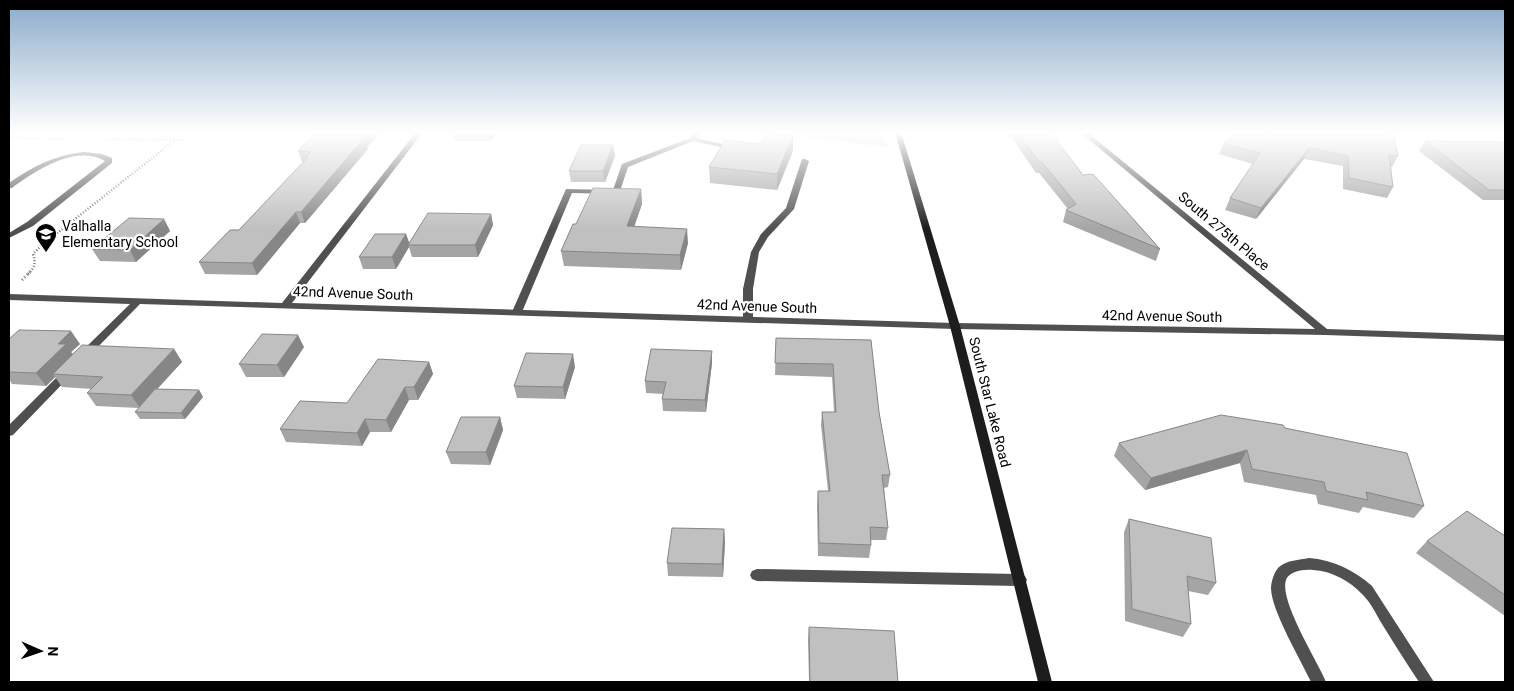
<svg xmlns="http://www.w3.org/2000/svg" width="1514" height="691" viewBox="0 0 1514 691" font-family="Roboto,sans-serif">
	<rect width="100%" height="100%" fill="#fff"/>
	<!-- green -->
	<path fill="#d7d7d7" d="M764,132H880L887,147Z"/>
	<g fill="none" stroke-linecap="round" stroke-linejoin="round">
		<!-- path-far1 -->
		<path stroke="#727272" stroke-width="2.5" stroke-dasharray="1 2" stroke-linecap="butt" d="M9,138L65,139
			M107,139L184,140
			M160,139L169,132
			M28,274C35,267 36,263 33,254L41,246L175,140"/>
		<!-- path -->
		<path stroke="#727272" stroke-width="3" stroke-dasharray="1 2.5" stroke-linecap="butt" d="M22,280L30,272"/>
		<!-- lane -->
		<path fill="#505050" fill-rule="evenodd" d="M694,132H701L697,138L739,148L735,150L693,141L628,167L619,194L572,193L522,312L517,315L514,314L512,312L566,189L613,190L622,164L690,138Z
			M84,152L102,154L112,158V163L33,226L9,238V233L27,222L105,161C76,144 35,171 12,188H9V183C33,166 55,155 84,152Z
			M802,159H805L809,161L794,209L768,237L759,252L753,289V320L751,322H745L743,320V289L751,252L761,234L786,208Z
			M757,569L1020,574L1025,576L1027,580L1025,584L1020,586L757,581L752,579L750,575L752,571Z"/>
		<!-- street -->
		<path fill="#505050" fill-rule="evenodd" d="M416,132H423L292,303L955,323L1315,329L1080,132H1087L1327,329L1505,335V341L1325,335L955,329L140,304L88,357H80L79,355L80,353L130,304L9,300V294L282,303Z
			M67,370L72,373L71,375L13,435L9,436V425L63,371Z
			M1309,558C1333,560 1354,570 1372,586L1434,682H1419C1406,663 1394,643 1382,624C1376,614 1371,603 1363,595C1350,581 1332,571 1313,570C1304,569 1289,571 1286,580C1279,601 1317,660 1326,682H1311C1301,660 1272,612 1271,589C1271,582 1274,572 1279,567C1287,560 1299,560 1309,558Z"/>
		<!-- secondary -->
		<path fill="#1d1d1d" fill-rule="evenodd" d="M895,132H901L960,326L1052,682H1038L950,326Z"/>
	</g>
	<!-- wall -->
	<path fill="#a5a5a5" d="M453,132H497L491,141H455Z
		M1008,132H1050L1083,175L1160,249L1156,261L1063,222L1066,210L1068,209L1039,173H1036Z
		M1234,132L1398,156L1392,167H1390L1393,187L1387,198L1343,189V166L1304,159L1256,219L1225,210L1230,198L1253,164L1219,154L1224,143Z
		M1425,141L1505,142V200H1483L1419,151Z
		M613,145L615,156L605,182H571L569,171Z
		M367,147L368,149L305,223H300L257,275L205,274L199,262L239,230L303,162H302L298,151Z
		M793,151L777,190L710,183L709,167Z
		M641,189L642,204L634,227L688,243L681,270L564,266L561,251L576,224Z
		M491,214L493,225L478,257H412L409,247L396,269H363L359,257L406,234L409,243Z
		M164,219L170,231L136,262L100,261L92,249Z
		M776,338L871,340L879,412L890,475L888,487L884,488L888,528L886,540H871V545L869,558L818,556L817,504L818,491H828L821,425L822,412H834L832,377L775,375Z
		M9,339L80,344L71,352L73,354L174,349L182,362L156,389L199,390L203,397L185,419H140L135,412L139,408L96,406L87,393L92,389L62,387L55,377L46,386L12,384L9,379Z
		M304,347L284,377H246L239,364Z
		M429,362L433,374L418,400H409L391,432H370L362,446L286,442L280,429L347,403Z
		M712,363L706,412L663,411L662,399L663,394L646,393L645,381Z
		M575,367L565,399L517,398L514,386Z
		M500,417L503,430L490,465L451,464L446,452Z
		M1285,428L1424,506L1414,518L1363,507L1359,513L1318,504L1316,495L1244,482L1240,463L1145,490L1114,456L1119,443Z
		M1129,519L1216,583L1208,595L1188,591L1191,624L1183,637L1125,621L1124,532Z
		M724,529L725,542L723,577L668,576L667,563Z
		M1505,536V616L1416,553L1427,541Z
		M809,627L898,682H809L808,640Z"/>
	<!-- shaded-wall -->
	<path fill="#868686" d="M369,132H382L367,147L368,149L305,223L301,212Z
		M489,132H497L491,141Z
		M793,136V151L777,190V174Z
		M613,145L615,156L605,182L603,171Z
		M1309,148L1304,159L1256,219L1261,208Z
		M641,189L642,204L629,241L627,226Z
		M296,212L300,223L257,275L252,263Z
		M491,214L493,225L478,257L475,245Z
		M164,219L170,231L136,262L130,250Z
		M687,229L688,243L681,270L680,255Z
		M406,234L410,245H408L409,247L396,269L392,257Z
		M71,331L80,344L71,352L75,357L53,374L55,377L46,386L36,373L58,344Z
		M298,335L304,347L284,377L277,365Z
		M174,349L182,362L140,408L131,395Z
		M712,351V363L706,412L705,400Z
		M573,354L575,367L565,399L563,387Z
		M429,362L433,374L418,400L414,387Z
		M405,387L409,400L391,432L386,420Z
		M199,390L203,397L185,419L181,413Z
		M500,417L503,430L490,465L486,452Z
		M365,419L370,432L362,446L357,433Z
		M1247,450L1240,463L1145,490L1151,478Z
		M724,529L725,542L723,577L722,564Z"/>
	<!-- building -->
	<path fill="#c0c0c0" stroke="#868686" d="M316,132H369L363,138H364L301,212H296L252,263L199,262L230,230H239L308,157H306L311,152L298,151Z
		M1017,132H1050L1083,175L1093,174L1160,249L1066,210L1076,204L1042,162H1039Z
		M1234,132H1386L1394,134L1398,156L1389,155L1393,187L1349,178L1348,156L1309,148L1261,208L1230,198L1260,153L1224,143Z
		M766,133L793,136L777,174L709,167L725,140L760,144Z
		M1425,141L1505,142V190H1489Z
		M581,145H613L603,171H569Z
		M593,188L641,189L627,226L687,229L680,255L561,251L573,224H576Z
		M428,213L491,214L475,245H408Z
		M129,218L164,219L130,250L92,249Z
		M375,234H406L392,257H359Z
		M19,330L71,331L58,344H66L36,373L9,372V339Z
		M262,334L298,335L277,365L239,364Z
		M776,338L871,340L879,412L890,475H882L888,528L870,527L871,545L819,543L818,491H830L822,412H836L833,364L775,363Z
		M82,345L174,349L131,395L87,393L103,377L53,374Z
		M651,349L712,351L705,400L662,399L666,382L645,381Z
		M526,353L573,354L563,387L514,386Z
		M378,359L429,362L414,387H405L386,420L365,419L357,433L280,429L300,401L347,403Z
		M155,389L199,390L181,413L135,412Z
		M1221,415L1283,425L1285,428L1407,453L1424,506L1366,492L1368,500L1326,491L1324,482L1252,469L1247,450L1151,478L1119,443Z
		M461,417H500L486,452H446Z
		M1467,511L1505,536V595L1427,541Z
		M1129,519L1211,538L1216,583L1187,576L1191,624L1132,609Z
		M672,528L724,529L722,564L667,563Z
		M809,627L894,631L898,682H810Z"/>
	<!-- sky -->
	<linearGradient id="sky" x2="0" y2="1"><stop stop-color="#8aabca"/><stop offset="0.58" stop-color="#fff"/><stop offset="1" stop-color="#fff" stop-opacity="0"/></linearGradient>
	<rect width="1514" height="229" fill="url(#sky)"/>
	<!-- icons -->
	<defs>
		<g id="school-pin" transform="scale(1.125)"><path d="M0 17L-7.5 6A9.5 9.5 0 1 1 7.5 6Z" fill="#000" stroke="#fff"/><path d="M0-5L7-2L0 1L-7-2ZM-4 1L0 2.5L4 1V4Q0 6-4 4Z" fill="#fff"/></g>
	</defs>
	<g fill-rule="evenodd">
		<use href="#school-pin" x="46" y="234"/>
	</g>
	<g text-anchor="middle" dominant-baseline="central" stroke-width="4.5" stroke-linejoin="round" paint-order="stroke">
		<!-- poi labels -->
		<g font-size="14" fill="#000" stroke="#fff" text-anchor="start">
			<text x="62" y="226">Valhalla<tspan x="62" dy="16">Elementary School</tspan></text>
		</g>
		<!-- street labels -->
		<g font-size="14" fill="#000" stroke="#fff">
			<text transform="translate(1224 231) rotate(40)">South 275th Place</text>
			<text transform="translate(353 293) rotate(2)">42nd Avenue South</text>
			<text transform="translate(757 306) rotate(2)">42nd Avenue South</text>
			<text transform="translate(1162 316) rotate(1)">42nd Avenue South</text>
			<text transform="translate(990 402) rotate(76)">South Star Lake Road</text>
		</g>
	</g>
	<!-- border -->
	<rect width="1514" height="691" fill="none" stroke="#000000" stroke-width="20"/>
	<!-- north arrow -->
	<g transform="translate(40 651) rotate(92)" stroke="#ffffff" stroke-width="4" paint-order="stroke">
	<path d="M0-4L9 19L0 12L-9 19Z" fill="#000000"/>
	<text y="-8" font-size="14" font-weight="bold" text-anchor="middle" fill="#000000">N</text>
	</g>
</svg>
